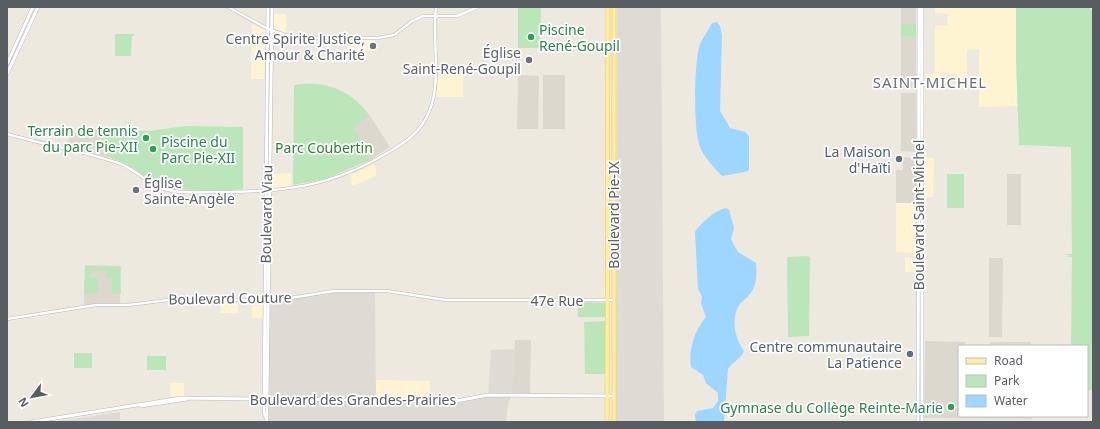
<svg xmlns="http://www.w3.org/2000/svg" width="1100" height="429" viewBox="0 0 1100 429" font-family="'Noto Sans',sans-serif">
	<rect width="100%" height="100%" fill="#ede9df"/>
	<!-- commercial -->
	<path fill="#fff4d2" d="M935,7H1016L1019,106L979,107V49L967,50V88H957V74L943,73L942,86H926L925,74H935V26L947,25L948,14L935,13Z
		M273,14H286V33L273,28Z
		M252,24L266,31L264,79H251Z
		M348,40H375V51H348Z
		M463,75V97H436L438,76Z
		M925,158H934L933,197H924L925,175L926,173Z
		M374,164L376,168V176L352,186L351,175Z
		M291,173L290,189L269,192L271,174Z
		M896,203H916L915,253L896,252Z
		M905,257L916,258V272H905Z
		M221,303H238V313H220Z
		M252,303H263V318H252Z
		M376,380L430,381V397H376Z
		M170,383H184V396L171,397Z"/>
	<!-- industrial -->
	<path fill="#dddbd4" d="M617,7H661L664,422H616Z
		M375,290L376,404H431L432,401L444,402L488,395L491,350L514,349L513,392L508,404L506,422H267L268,300L334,291Z
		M120,412V422H53Z"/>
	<!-- education -->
	<path fill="#dcd8ce" d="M901,7H916V24H901Z
		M901,36L916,37V88H901Z
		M518,75L539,76L538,129H517Z
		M543,75H565V129H543Z
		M901,93H916V152L901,151Z
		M370,116L390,147L370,160L350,129Z
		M85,130H111V158L66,146V144L70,137L78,131Z
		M903,157L916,158V203H896V170H903Z
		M1007,174H1021V225H1007Z
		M989,258H1002L1003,260L1002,337H989Z
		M85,265L121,266L120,305L84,307Z
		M515,340H531L530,393H512Z
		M925,341L965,342V346H959V416H1032V419L924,418Z
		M990,342H1031V346H990Z"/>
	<!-- green -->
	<path fill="#bbe6ba" d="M518,7H541L540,48H518Z
		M1016,7H1089L1093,12V390H1087V346H1071L1072,257L1063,256H1072L1063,254H1072L1071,147L1019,145L1016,62Z
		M901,24H916V37L901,36Z
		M115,34H134V36H132L131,56H115Z
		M294,85C324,79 353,91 370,116L354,127L355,129L354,130L369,154L368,155L370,160L325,179L293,185Z
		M185,126L243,127V189C222,192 172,192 154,182C139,174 128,163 111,158V156L106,155L107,147L98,144V142H104V138L97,137L102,135V131H110L111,130L149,131Z
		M947,174H964V208H947Z
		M807,256L810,257L809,336L788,337L787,257Z
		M85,266L120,267L121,294H112V279L107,277V271H90L91,278H98V293L84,294Z
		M578,302L606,303L605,317H578Z
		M606,321V374H585L584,322Z
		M74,353H92V368H74Z
		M147,356H166V370H147Z"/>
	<!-- water -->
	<path fill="#9dd6ff" d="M717,22L720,26L722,35L720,111L730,128L745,132L749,136V170L745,172L722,176C716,170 702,154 700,147C693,130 694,61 700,44C703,37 709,30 712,23Z
		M726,208L729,210L734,228L731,239L734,245L738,252L756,263C757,274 757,286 749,295C746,299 742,301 740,304C730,317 735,339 744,351C740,360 733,361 728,369L724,422H696L695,415L697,411L713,408L718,401V393L706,383L703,375L691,367C688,349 695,330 706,317L701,303L702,296L698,289L695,232C701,223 715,210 726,208Z"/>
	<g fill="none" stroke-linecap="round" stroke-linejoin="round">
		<!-- tertiary casing -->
		<g stroke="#b5b8bd" stroke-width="3.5">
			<path id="tertiary" d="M228,7L268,29L285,35L315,38H378L394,35L412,21L423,16H457L478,7
				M7,134C45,145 84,151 121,164C138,171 149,186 168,190C184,194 200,192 216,192C282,192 329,188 387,153C405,143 421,132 429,112C442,82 432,40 436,7
				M7,319L96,305H128L169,300H278L334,291H387L446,300H613
				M264,399V413L267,421
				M267,422V399"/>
		</g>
		<!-- secondary casing -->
		<g stroke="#b5bac0" stroke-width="4">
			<path id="secondary" d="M7,64L33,7
				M7,74L38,7
				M264,399L268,7
				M267,399L272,7
				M141,406L187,399
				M31,422L181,398L432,401H456L488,395L614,396
				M918,422L919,7
				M922,422V7"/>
		</g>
		<!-- primary casing -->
		<g stroke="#f9c54c" stroke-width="4.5">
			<path id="primary" d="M614,7V422
				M607,422L608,7"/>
		</g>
		<!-- tertiary -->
		<use href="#tertiary" stroke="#fff" stroke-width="2.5"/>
		<!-- secondary -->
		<use href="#secondary" stroke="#fff" stroke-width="3"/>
		<!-- primary -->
		<use href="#primary" stroke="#ffeea2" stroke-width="3.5"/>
	</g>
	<!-- markers -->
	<g fill="#2e9e5b" stroke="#fff" stroke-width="1.5">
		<circle cx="531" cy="37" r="4"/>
		<circle cx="146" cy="138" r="4"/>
		<circle cx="153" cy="149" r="4"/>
		<circle cx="951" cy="407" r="4"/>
	</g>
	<g fill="#6b7280" stroke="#fff" stroke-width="1.5">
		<circle cx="373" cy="46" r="4"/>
		<circle cx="529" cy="60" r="4"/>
		<circle cx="136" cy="190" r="4"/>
	</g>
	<g fill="#5c6f8a" stroke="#fff" stroke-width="1.5">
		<circle cx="899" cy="159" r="4"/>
		<circle cx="910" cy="354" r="4"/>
	</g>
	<g text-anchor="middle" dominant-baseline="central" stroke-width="3.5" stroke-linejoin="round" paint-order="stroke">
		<!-- leisure labels -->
		<g font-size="14" fill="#27864d" stroke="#fff" text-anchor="start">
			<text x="539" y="29">Piscine<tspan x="539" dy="16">René-Goupil</tspan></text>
			<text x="138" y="130" text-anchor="end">Terrain de tennis<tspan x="138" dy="16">du parc Pie-XII</tspan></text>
			<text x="161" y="141">Piscine du<tspan x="161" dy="16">Parc Pie-XII</tspan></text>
			<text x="943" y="407" text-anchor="end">Gymnase du Collège Reinte-Marie</text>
		</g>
		<!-- worship labels -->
		<g font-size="14" fill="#5b616d" stroke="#fff" text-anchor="end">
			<text x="365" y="38">Centre Spirite Justice,<tspan x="365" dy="16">Amour &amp; Charité</tspan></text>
			<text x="521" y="52">Église<tspan x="521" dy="16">Saint-René-Goupil</tspan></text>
			<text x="144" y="182" text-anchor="start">Église<tspan x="144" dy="16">Sainte-Angèle</tspan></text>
		</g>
		<!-- park labels -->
		<g font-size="14" fill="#2e8330" stroke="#fff">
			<text x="324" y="147">Parc Coubertin</text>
		</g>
		<!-- service labels -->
		<g font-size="14" fill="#4e5e75" stroke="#fff" text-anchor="end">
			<text x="891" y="151">La Maison<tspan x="891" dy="16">d'Haïti</tspan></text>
			<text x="902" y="346">Centre communautaire<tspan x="902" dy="16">La Patience</tspan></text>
		</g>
		<!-- street labels -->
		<g font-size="14" fill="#585d62" stroke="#fff">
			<text transform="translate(266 214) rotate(-89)">Boulevard Viau</text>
			<text transform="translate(613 215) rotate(-90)">Boulevard Pie-IX</text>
			<text transform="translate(918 215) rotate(-90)">Boulevard Saint-Michel</text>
			<text transform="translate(230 298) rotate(-1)">Boulevard Couture</text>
			<text x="557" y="300">47e Rue</text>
			<text x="353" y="399">Boulevard des Grandes-Prairies</text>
		</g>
		<!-- neighbourhood labels -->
		<g font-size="15" letter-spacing="1" fill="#696f74" stroke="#fff">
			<text x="930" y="82">SAINT-MICHEL</text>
		</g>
	</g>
	<!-- border -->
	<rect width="1100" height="429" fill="none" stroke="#585d62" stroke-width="16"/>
	<!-- legend -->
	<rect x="958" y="345" width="130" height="72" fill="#ffffff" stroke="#bcbec0"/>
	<rect x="966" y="358" width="20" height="6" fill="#ffeea2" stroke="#bcbec0"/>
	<text x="994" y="365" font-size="12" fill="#585d62">Road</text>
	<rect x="966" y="375" width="20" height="12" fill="#bbe6ba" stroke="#bcbec0"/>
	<text x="994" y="385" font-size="12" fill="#585d62">Park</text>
	<rect x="966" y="395" width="20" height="12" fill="#9dd6ff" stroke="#bcbec0"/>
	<text x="994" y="405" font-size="12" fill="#585d62">Water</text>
	<!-- north arrow -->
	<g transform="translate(32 397) rotate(238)" stroke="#ffffff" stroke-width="3" paint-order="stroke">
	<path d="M0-3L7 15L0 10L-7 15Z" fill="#585d62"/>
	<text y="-6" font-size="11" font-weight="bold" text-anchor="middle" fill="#585d62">N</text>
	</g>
</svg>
